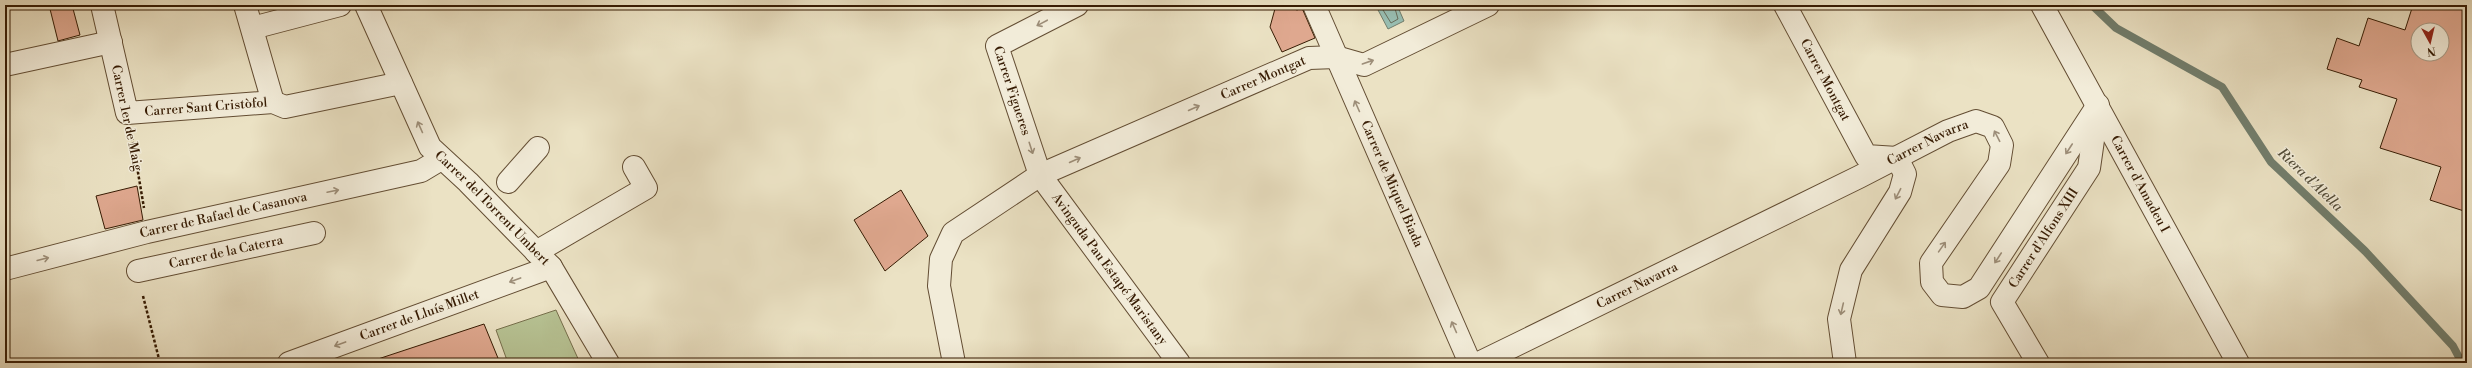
<svg xmlns="http://www.w3.org/2000/svg" width="2472" height="368" viewBox="0 0 2472 368" font-family="'Libre Bodoni',serif">
	<rect width="100%" height="100%" fill="#ebe2c4"/>
	<filter id="stains"><feTurbulence type="fractalNoise" baseFrequency=".005" numOctaves="4"/><feColorMatrix values="0 0 0 0 .2 0 0 0 0 .09 0 0 0 0 .02 0 0 0 .5 -.17"/></filter>
	<radialGradient id="worn" r=".72"><stop offset=".6" stop-color="#630" stop-opacity="0"/><stop offset="1" stop-color="#630" stop-opacity=".3"/></radialGradient>
	<!-- green -->
	<path fill="#b7c394" stroke="#766f4c" d="M556,310L580,363H508L496,330Z"/>
	<!-- water -->
	<path fill="#98beb2" stroke="#717d6c" d="M1369,5H1397L1404,21L1388,29L1377,8Z"/>
	<g fill="none" stroke-linecap="round" stroke-linejoin="round">
		<!-- shore -->
		<path stroke="#676c5a" stroke-width="1" d="M1380,5L1391,23L1398,19L1394,5"/>
		<!-- stream -->
		<path stroke="#717d6c" stroke-width="8" d="M2092,5L2116,28L2222,87L2271,162L2365,251L2453,346L2462,363"/>
	</g>
	<!-- building -->
	<path fill="#dfa88f" stroke="#361b03" fill-rule="evenodd" d="M49,5H72L80,35L58,41Z
		M1276,5H1285L1297,10L1302,8L1315,38L1282,52L1270,27Z
		M2413,5H2467V212L2430,200L2441,167L2380,148L2397,99L2359,87L2362,80L2327,69L2337,38L2359,46L2368,18L2405,30ZM2418,30H2442V54H2418Z
		M137,186L143,220L105,229L96,196Z
		M901,190L928,236L885,271L854,220Z
		M484,324L500,363H379L378,359Z"/>
	<g fill="none" stroke-linecap="round" stroke-linejoin="round">
		<!-- minor casing -->
		<g stroke="#634d33" stroke-width="24">
			<g id="minor">
				<path id="s1" d="M102,5L127,113L273,102L285,107L401,83"/>
				<path d="M245,5L273,102"/>
				<path id="s2" d="M366,5L430,147L468,182L551,267L608,363"/>
				<path id="s3" d="M1077,5L997,46L1040,175L1179,363"/>
				<path id="s4" d="M1314,5L1470,363"/>
				<path id="s5" d="M1785,5L1866,156L1897,158L1905,174L1900,192L1851,270L1839,319L1845,363"/>
				<path id="s6" d="M2042,5L2238,363"/>
				<path d="M260,26L340,5"/>
				<path d="M5,65L111,42"/>
				<path d="M508,182L538,148"/>
				<path d="M536,252L646,188L634,167"/>
				<path id="s7" d="M5,269L147,232L421,171L441,159"/>
				<path id="s8" d="M138,271L314,233"/>
				<path id="s9" d="M289,363L551,267"/>
				<path id="s10" d="M954,363L939,286L941,259L953,233L1040,175L1309,58L1336,57L1364,65L1488,5"/>
				<path id="s11" d="M1479,363L1859,177L1948,131L1976,121L1993,127L2002,145L1999,164L1931,263L1932,282L1942,295L1963,297L1979,288L2098,105"/>
				<path id="s12" d="M2038,363L2002,302L2089,168L2097,112"/>
			</g>
		</g>
		<!-- path -->
		<path stroke="#361b03" stroke-width="2.5" stroke-dasharray="3 2" stroke-linecap="butt" d="M132,137L144,208
			M143,296L160,363"/>
		<!-- minor -->
		<use href="#minor" stroke="#f2ecd9" stroke-width="22"/>
	</g>
	<!-- one-way arrows -->
	<defs><path id="oneway-shaft" d="M-6 0H5M1.5-3L5.5 0L1.5 3" fill="none" stroke-width="1.6" stroke-linecap="round" stroke-linejoin="round"/></defs>
	<g stroke="#9d8e79">
		<use href="#oneway-shaft" transform="translate(1042 23) rotate(152)"/>
		<use href="#oneway-shaft" transform="translate(1368 62) rotate(-19)"/>
		<use href="#oneway-shaft" transform="translate(1357 106) rotate(-114)"/>
		<use href="#oneway-shaft" transform="translate(1194 108) rotate(-24)"/>
		<use href="#oneway-shaft" transform="translate(420 127) rotate(-114)"/>
		<use href="#oneway-shaft" transform="translate(1997 136) rotate(-117)"/>
		<use href="#oneway-shaft" transform="translate(1031 148) rotate(72)"/>
		<use href="#oneway-shaft" transform="translate(2069 149) rotate(123)"/>
		<use href="#oneway-shaft" transform="translate(1075 160) rotate(-24)"/>
		<use href="#oneway-shaft" transform="translate(333 191) rotate(-12)"/>
		<use href="#oneway-shaft" transform="translate(1898 194) rotate(117)"/>
		<use href="#oneway-shaft" transform="translate(1942 247) rotate(-55)"/>
		<use href="#oneway-shaft" transform="translate(1998 258) rotate(123)"/>
		<use href="#oneway-shaft" transform="translate(43 259) rotate(-14)"/>
		<use href="#oneway-shaft" transform="translate(515 280) rotate(160)"/>
		<use href="#oneway-shaft" transform="translate(1842 309) rotate(103)"/>
		<use href="#oneway-shaft" transform="translate(1454 327) rotate(-114)"/>
		<use href="#oneway-shaft" transform="translate(340 344) rotate(160)"/>
	</g>
	<g text-anchor="middle" dominant-baseline="central" stroke-width="3" stroke-linejoin="round" paint-order="stroke">
		<!-- street labels -->
		<g font-size="13" fill="#361b03" stroke="#f2ecd9">
			<text stroke="none"><textPath href="#s10" startOffset="482">Carrer Montgat</textPath></text>
			<text stroke="none"><textPath href="#s5" startOffset="85">Carrer Montgat</textPath></text>
			<text stroke="none"><textPath href="#s3" startOffset="137">Carrer Figueres</textPath></text>
			<text stroke="none"><textPath href="#s1" startOffset="190">Carrer Sant Cristòfol</textPath></text>
			<text transform="translate(127 118) rotate(78)">Carrer 1er de Maig</text>
			<text stroke="none"><textPath href="#s11" startOffset="500">Carrer Navarra</textPath></text>
			<text stroke="none"><textPath href="#s6" startOffset="204">Carrer d'Amadeu I</textPath></text>
			<text stroke="none"><textPath href="#s4" startOffset="195">Carrer de Miquel Biada</textPath></text>
			<text stroke="none"><textPath href="#s2" startOffset="243">Carrer del Torrent Umbert</textPath></text>
			<text stroke="none"><textPath href="#s7" startOffset="225">Carrer de Rafael de Casanova</textPath></text>
			<text stroke="none"><textPath href="#s12" startOffset="147">Carrer d'Alfons XIII</textPath></text>
			<text stroke="none"><textPath href="#s8" startOffset="90">Carrer de la Caterra</textPath></text>
			<text stroke="none"><textPath href="#s3" startOffset="343">Avinguda Pau Estapé Maristany</textPath></text>
			<text stroke="none"><textPath href="#s11" startOffset="176">Carrer Navarra</textPath></text>
			<text stroke="none"><textPath href="#s9" startOffset="139">Carrer de Lluís Millet</textPath></text>
		</g>
		<!-- water labels -->
		<g font-size="14" font-style="italic" fill="#534c38" stroke="#f2ecd9">
			<text transform="translate(2310 180) rotate(44)">Riera d'Alella</text>
		</g>
	</g>
	<!-- margin -->
	<rect width="2472" height="368" fill="none" stroke="#ebe2c4" stroke-width="20"/>
	<rect x="6" y="6" width="2460" height="356" fill="none" stroke="#361b03" stroke-width="2"/>
	<rect x="10" y="10" width="2452" height="348" fill="none" stroke="#361b03"/>
	<!-- north arrow -->
	<g transform="translate(2430 42) rotate(172)"><circle r="19" fill="#f2ecd9" stroke="#a79883"/>
	<path d="M0-3L7 15L0 10L-7 15Z" fill="#8f2418"/>
	<text y="-6" font-size="11" font-weight="bold" text-anchor="middle" fill="#361b03">N</text>
	</g>
	<rect width="100%" height="100%" filter="url(#stains)"/>
	<rect width="100%" height="100%" fill="url(#worn)"/>
</svg>
